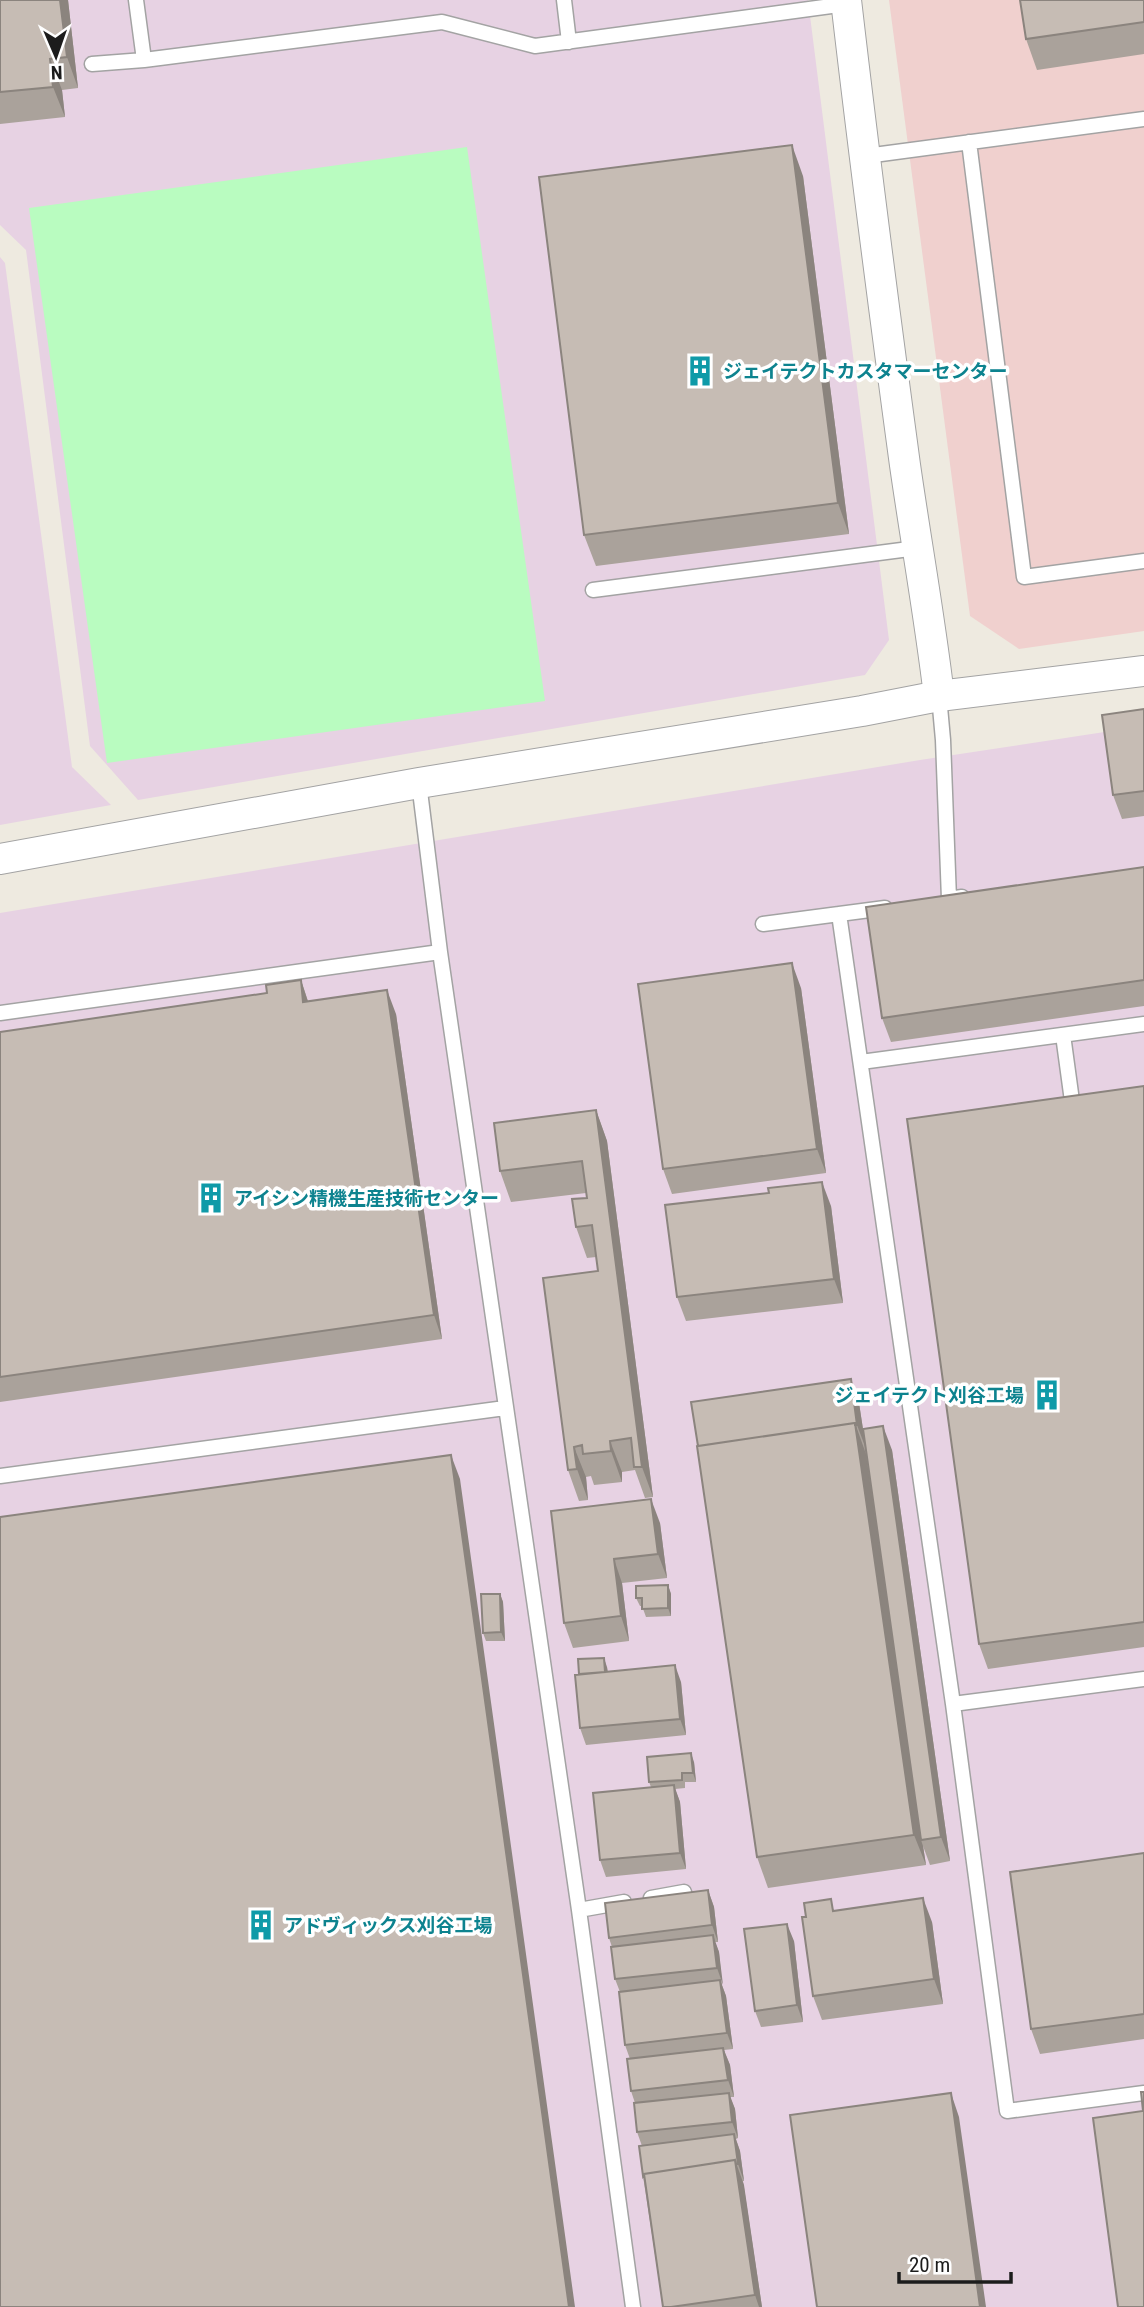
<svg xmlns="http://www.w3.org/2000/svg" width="1144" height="2307" viewBox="0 0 1144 2307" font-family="'Roboto Condensed','Noto Sans JP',sans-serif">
	<rect width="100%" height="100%" fill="#eeeae0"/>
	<!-- commercial -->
	<path fill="#f0d0ce" d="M889,0H1144V631L1019,649L970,616Z"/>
	<!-- industrial -->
	<path fill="#e7d2e3" d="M0,0H808L889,640L865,675L138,800L90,746L26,250L0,225Z
		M0,257L5,263L72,767L111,805L0,825Z
		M1144,726V2307H0V913L920,760Z"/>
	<!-- park -->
	<path fill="#b9fcc0" d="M467,147L545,701L107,763L29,208Z"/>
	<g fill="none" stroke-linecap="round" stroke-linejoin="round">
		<!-- service casing -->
		<g stroke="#a3a3a3" stroke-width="17">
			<path id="service" d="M136,0L144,60
				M564,0L569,42
				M92,64L144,60L442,22L535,46L846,4
				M969,142L1024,577L1144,561
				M866,156L1144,119
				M593,590L917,548
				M939,696L943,740L949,899L962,897
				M419,783L440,952L579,1910L633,2307
				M839,914L953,1704L1007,2111L1144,2093
				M763,924L885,908
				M0,1013L440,952
				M1063,1035L1072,1101
				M861,1062L1144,1024
				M0,1476L505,1408
				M953,1704L1144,1679
				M651,1898L684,1892
				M579,1910L624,1902"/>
		</g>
		<!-- minor casing -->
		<g stroke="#a3a3a3" stroke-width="32">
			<path id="minor" d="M846,0C864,155 884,310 905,465C916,542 930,619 939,696
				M0,859L419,783L862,711L939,696L1144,671"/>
		</g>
		<!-- service -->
		<use href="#service" stroke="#fff" stroke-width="14"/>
		<!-- minor -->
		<use href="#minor" stroke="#fff" stroke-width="30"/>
	</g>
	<!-- wall -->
	<path fill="#aaa29b" d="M0,0H69H68L78,88L62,90L65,117L0,124Z
		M1144,0V54L1037,70L1026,39Z
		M803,176L849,534L596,566L584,535Z
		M1144,709V816L1122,819L1113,795Z
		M1144,867V1006L891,1042L882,1018Z
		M301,980L308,1001L396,1014L442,1339L0,1402V1032L267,993Z
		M801,988L826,1173L672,1194L663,1169Z
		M1144,1086V1647L988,1669L979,1644Z
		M596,1110L607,1141L653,1497L645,1498L635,1470L622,1472V1482L594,1485L591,1476L586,1477L588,1500L579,1501L568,1470L598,1271L596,1257L587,1258L576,1227L587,1198L586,1193L511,1202L500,1171Z
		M769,1193L831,1206L843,1303L686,1321L677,1297Z
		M859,1403L863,1429L892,1450L950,1861L930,1865L923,1846L926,1865L768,1888L757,1857Z
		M551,1511L660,1523L667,1578L622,1583L629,1641L573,1648L564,1623Z
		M668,1585L671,1594V1616L646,1617L642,1606H640L636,1598Z
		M500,1594L503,1602L505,1641H486L483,1633Z
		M607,1667L608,1671L681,1682L686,1735L586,1745L580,1728Z
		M694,1762L696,1782H685V1788L675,1789L680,1802L686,1869L606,1877L600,1860L651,1787L649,1782Z
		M1144,1853V2039L1040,2054L1031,2029Z
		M708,1890L714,1907L718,1942H715L719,1952L722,1985L726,1996L733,2049L724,2050L730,2065L734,2097H730L735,2109L738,2138L736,2139L740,2151L744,2181H743L762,2307H663L643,2176L642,2146L637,2132L635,2103L631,2091L630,2059L625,2045L620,1992L615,1979L612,1947L609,1938Z
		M835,1911L932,1922L943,2004L822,2020L813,1996Z
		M794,1941L803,2022L761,2027L755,2011Z"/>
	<!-- shaded-wall -->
	<path fill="#8b847e" d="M60,0H68L78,88L67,57Z
		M50,59L62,90L65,117L53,87Z
		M792,145L803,176L849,534L838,503Z
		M792,963L801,988L826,1173L817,1149Z
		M301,980L309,1005L303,1002Z
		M387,990L396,1014L442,1339L434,1315Z
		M596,1110L607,1141L653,1497L642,1467Z
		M822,1182L831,1206L843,1303L834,1279Z
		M851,1379L859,1403L866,1449L857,1425Z
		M855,1423L866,1454L921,1840L923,1846L926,1865L914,1835Z
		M883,1426L892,1450L950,1861L941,1837Z
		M610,1441L622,1472V1482L611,1451Z
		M574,1447L586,1477L588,1500L577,1469Z
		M451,1455L460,1479L575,2307H569Z
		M651,1499L660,1523L667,1578L658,1554Z
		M614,1559L622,1583L629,1641L621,1616Z
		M668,1585L671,1594V1616L668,1608Z
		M500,1594L503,1602L505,1641L501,1632Z
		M604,1658L607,1667L608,1686L605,1677Z
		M675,1665L681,1682L686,1735L680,1719Z
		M691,1753L694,1762L696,1782L693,1773Z
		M674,1785L680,1802L686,1869L680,1853Z
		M708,1890L714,1907L718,1942L712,1925Z
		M923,1898L932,1922L943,2004L934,1979Z
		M787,1924L794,1941L803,2022L797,2005Z
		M713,1935L719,1952L723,1985L717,1968Z
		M720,1980L726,1996L733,2049L727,2033Z
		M723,2048L730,2065L734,2097L728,2080Z
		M729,2093L735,2109L738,2138L732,2122Z
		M951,2093L959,2117L986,2307H980Z
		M734,2134L740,2151L744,2181L738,2164Z
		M735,2160L744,2185L762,2307H759L755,2295Z"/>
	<!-- building -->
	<path fill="#c6bcb4" stroke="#8b847e" stroke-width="2" d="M0,0H60L67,57L50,59L53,87L0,92Z
		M1020,0H1144V22L1026,39Z
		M792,145L838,503L584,535L539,177Z
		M1144,709V791L1113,795L1102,715Z
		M1144,867V980L882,1018L866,907Z
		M792,963L817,1149L663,1169L638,984Z
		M301,980L303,1002L387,990L434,1315L0,1377V1032L267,993L266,985Z
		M1144,1086V1622L979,1644L907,1119Z
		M596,1110L642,1467H634L631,1438L610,1441L611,1451L583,1454L582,1445L574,1447L577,1469L568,1470L543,1278L598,1271L592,1225L576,1227L572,1199L587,1198L582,1161L500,1171L494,1123Z
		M822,1182L834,1279L677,1297L665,1205L769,1193L768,1188Z
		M851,1379L857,1425H855V1423L698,1446L691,1402Z
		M855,1423L914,1835L757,1857L697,1446Z
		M883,1426L941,1837L921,1840L863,1429Z
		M451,1455L569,2307H0V1517Z
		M651,1499L658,1554L614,1559L621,1616L564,1623L551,1511Z
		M668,1585V1608L642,1609V1598H636V1586Z
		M481,1594H500L501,1632L483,1633Z
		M604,1658L605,1672L579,1674L578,1659Z
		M675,1665L680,1719L580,1728L575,1675Z
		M691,1753L693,1773H682V1780L649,1782L647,1757Z
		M674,1785L680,1853L600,1860L593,1793Z
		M1144,1853V2014L1031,2029L1010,1872Z
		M708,1890L712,1925L609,1938L605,1903Z
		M923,1898L934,1979L813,1996L802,1917H806L804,1903L831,1899L833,1911Z
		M787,1924L797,2005L755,2011L744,1929Z
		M713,1935L717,1968L615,1979L611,1947Z
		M720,1980L727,2033L625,2045L619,1992Z
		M723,2048L728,2080L631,2091L627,2059Z
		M1141,2092H1144V2307H1118L1093,2118L1143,2111Z
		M729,2093L732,2122L637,2132L634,2103Z
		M951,2093L980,2307H817L790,2115Z
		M734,2134L738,2164H736L735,2160L644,2174L643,2176L639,2146Z
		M735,2160L755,2295L671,2307H663L644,2174Z"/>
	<!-- icons -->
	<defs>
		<g id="building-bare" transform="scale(2.415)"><path d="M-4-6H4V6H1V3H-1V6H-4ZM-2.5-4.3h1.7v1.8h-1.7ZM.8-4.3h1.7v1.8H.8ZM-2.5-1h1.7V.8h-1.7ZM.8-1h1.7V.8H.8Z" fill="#0f9aa8" stroke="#fff" stroke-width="2.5" paint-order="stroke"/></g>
	</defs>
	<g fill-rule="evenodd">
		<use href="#building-bare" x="700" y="371"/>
		<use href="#building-bare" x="211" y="1198"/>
		<use href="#building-bare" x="1047" y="1395"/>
		<use href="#building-bare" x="261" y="1925"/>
	</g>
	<g text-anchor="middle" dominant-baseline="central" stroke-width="7" stroke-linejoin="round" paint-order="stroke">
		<!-- culture labels -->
		<g font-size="19" font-weight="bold" fill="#0d838f" stroke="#fff" text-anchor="start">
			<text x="723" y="371">ジェイテクトカスタマーセンター</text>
			<text x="234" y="1198">アイシン精機生産技術センター</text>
			<text x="1024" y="1395" text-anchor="end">ジェイテクト刈谷工場</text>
			<text x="284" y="1925">アドヴィックス刈谷工場</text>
		</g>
	</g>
	<!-- north arrow -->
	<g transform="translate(56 56) rotate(178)" stroke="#ffffff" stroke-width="5" paint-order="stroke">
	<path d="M0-5L12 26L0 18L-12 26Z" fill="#1c1c1c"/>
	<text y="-10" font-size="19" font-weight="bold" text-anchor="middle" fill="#1c1c1c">N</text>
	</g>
	<!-- scale -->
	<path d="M899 2272v10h112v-10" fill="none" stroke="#1c1c1c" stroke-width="3.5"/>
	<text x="909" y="2272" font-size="21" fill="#1c1c1c" stroke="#ffffff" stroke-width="5" paint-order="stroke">20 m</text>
</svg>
